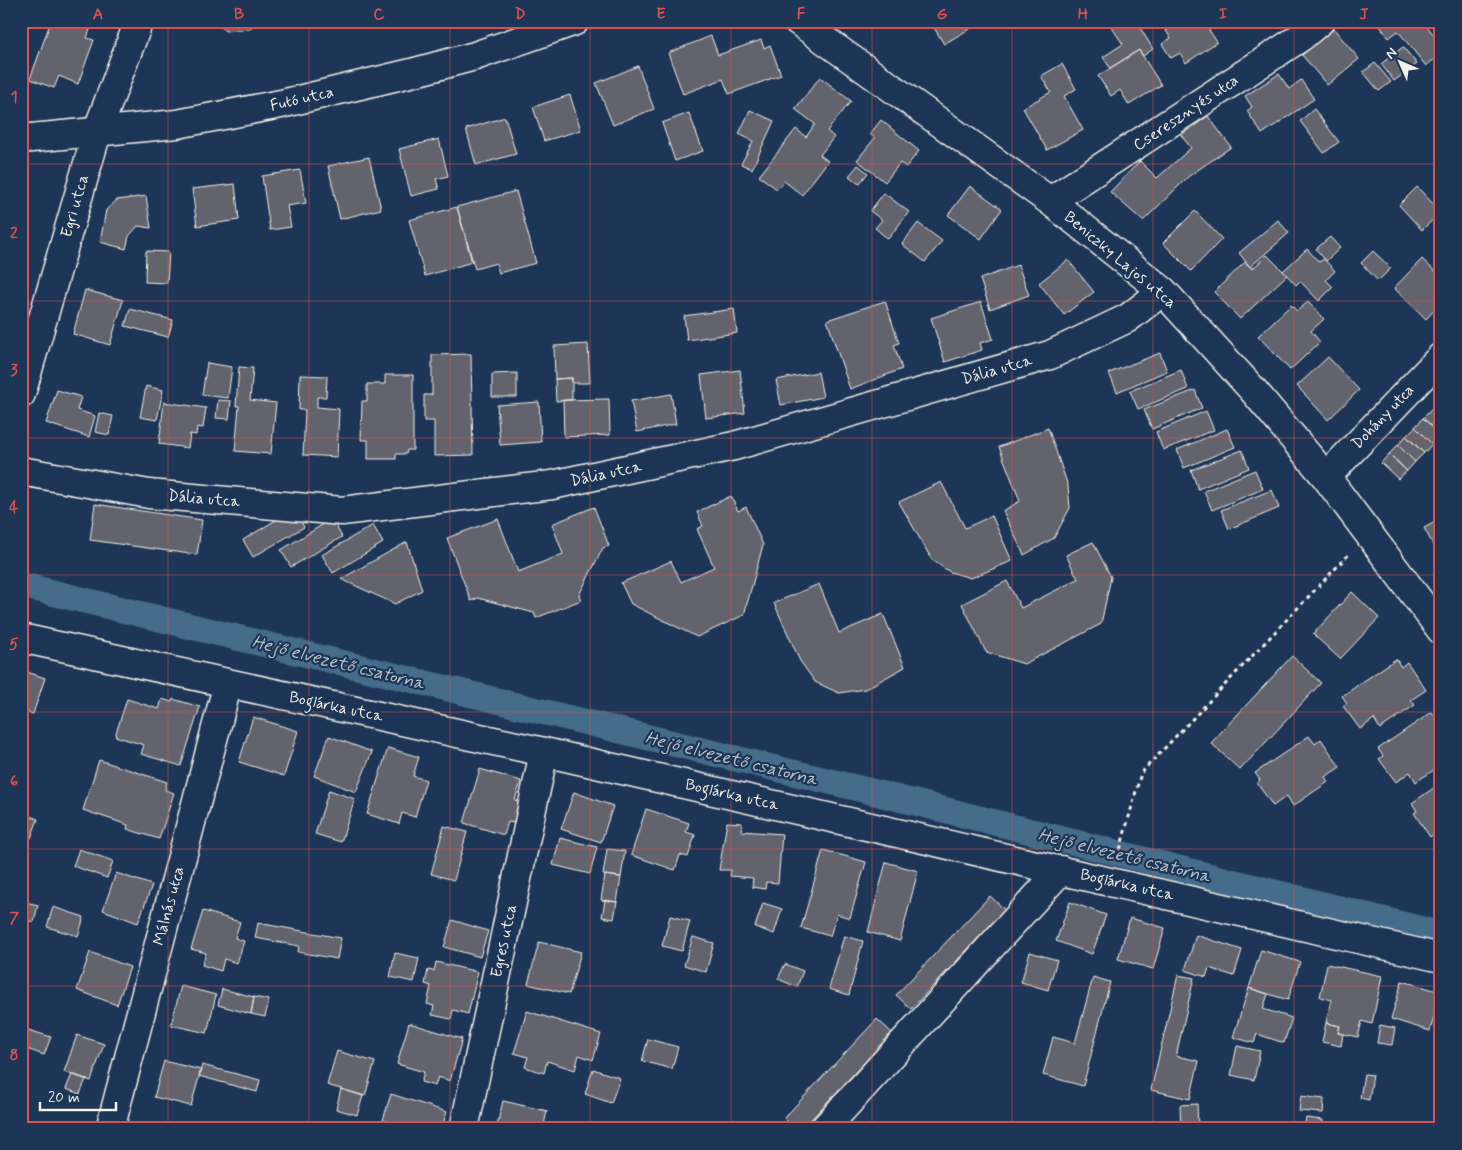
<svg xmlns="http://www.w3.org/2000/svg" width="1462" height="1150" viewBox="0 0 1462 1150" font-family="Mynerve,sans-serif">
	<rect width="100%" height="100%" fill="#1d3557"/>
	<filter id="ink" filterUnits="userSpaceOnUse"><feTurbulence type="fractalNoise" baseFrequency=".02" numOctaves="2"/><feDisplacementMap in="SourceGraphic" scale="10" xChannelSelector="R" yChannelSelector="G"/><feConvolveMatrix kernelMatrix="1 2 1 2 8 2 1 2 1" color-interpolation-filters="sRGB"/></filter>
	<g filter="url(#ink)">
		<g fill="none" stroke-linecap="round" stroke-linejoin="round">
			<!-- canal -->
			<path stroke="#446c8b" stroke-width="26" d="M21,585L865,790L1441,934"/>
		</g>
		<!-- building -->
		<path fill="#63636d" stroke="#f4f1e8" d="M51,21H93L87,38L94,40L78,84L59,76L54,88L30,79Z
			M216,21H255L250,29L225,31Z
			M930,21H981V22L944,44Z
			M1116,21H1136L1153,49L1143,56L1139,50L1110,68L1103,57L1123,44L1110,25Z
			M1159,21H1180L1166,31Z
			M1180,21H1203L1217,42L1186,63L1180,53L1171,58L1162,44L1171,38L1166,31Z
			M1376,21H1423L1441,44V54L1426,66L1398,31L1389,38Z
			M1334,29L1359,59L1327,85L1302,55Z
			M711,36L718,55L761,40L764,48L770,45L781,75L729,94L723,79L683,94L668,53Z
			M1403,47L1417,64L1394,81L1381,64Z
			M1139,50L1161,85L1129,105L1120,90L1111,96L1098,76Z
			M1375,63L1391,82L1379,91L1363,72Z
			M1062,64L1076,89L1064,96L1083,130L1047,150L1023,108L1051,92L1041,76Z
			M638,66L654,109L613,125L596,83Z
			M1279,74L1289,89L1301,80L1314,99L1262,134L1247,111L1252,107L1245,96Z
			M820,77L851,101L827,131L834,137L820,155L828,161L802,195L784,181L777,189L759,176L796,129L806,137L815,124L795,109Z
			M570,95L581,130L544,141L533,107Z
			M1314,109L1339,142L1324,153L1300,121Z
			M750,110L774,121L752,169L741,164L753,141L739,134Z
			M689,113L703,151L675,161L662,123Z
			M1208,116L1231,147L1189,176L1143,221L1110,192L1140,161L1157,178L1191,148L1181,135Z
			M505,117L516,154L476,165L466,129Z
			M881,120L919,151L906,167L900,163L885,182L857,160L875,138L870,134Z
			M439,139L448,176L436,179L439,189L411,196L399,149Z
			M369,157L381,209L340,219L328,166Z
			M858,165L868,173L859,184L849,176Z
			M300,170L306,203L287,206L291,227L270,230L262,176Z
			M235,184L239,220L197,226L192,189Z
			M970,186L1002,209L981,239L948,215Z
			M1417,187L1441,212L1422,230L1399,205Z
			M516,191L536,263L499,273L496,263L475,269L457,207Z
			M884,193L909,212L888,239L875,228L882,220L870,211Z
			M146,196L151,228L138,226L129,236L126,249L100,242L106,210L117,200Z
			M457,207L472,262L425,276L409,220Z
			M1195,211L1222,239L1191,271L1163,243Z
			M1278,220L1289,233L1250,267L1239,253Z
			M918,223L942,241L925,262L902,244Z
			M1441,226V240L1434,233Z
			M1330,237L1340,248L1326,261L1316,249Z
			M1307,249L1319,262L1324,259L1335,271L1326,280L1333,287L1319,301L1300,281L1296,285L1283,271Z
			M146,251L169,252L167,283L145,282Z
			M1373,251L1391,268L1378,281L1361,263Z
			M1267,255L1287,275L1240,319L1214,292L1245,262L1252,269Z
			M1422,259L1441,277V303L1426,319L1394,288Z
			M1068,260L1094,292L1064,315L1039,283Z
			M1018,265L1029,295L990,309L980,279Z
			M85,290L123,300L110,345L73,334Z
			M885,301L899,343L894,345L902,369L850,389L827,320Z
			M981,302L993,339L980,343L982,350L945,362L931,318Z
			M1308,302L1324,319L1311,331L1320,342L1290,370L1258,336L1291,305L1297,311Z
			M130,309L173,320L168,337L125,326Z
			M734,309L737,333L687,340L684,316Z
			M588,344L590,383H572V378L555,379L554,346Z
			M1160,353L1167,371L1117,392L1109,373Z
			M471,354L473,455L434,456V421H424V395H432V355Z
			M1328,357L1359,390L1328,420L1297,386Z
			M207,363L232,367L228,398L202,395Z
			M239,367L253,368L250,400L276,403L271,454L235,451L239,406H236Z
			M740,370L745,413L706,418L701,375Z
			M1181,370L1188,389L1138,409L1130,391Z
			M818,372L823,397L781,405L776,380Z
			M517,373V397H492V374Z
			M300,375L327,376L326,397H317V407L339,409L337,457L303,455L305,410H299Z
			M385,375H413V450H407L406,454H396V459H368V440H361L362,401H367V384H385Z
			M572,378V400L556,401L555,379Z
			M146,386L163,390L157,420L140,417Z
			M57,390L81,397L77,410L95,416L89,437L46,423Z
			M1195,390L1202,408L1152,429L1144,410Z
			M671,394L676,424L637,432L631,401Z
			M609,399L610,435L564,437L563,400Z
			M218,400L231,401L229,419L216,418Z
			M1440,400L1441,401V418L1432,409Z
			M164,402L206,408L203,428L197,427L196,435L190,434L188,448L159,444Z
			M539,402L541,442L500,445L497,405Z
			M1432,409L1441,418V435L1423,418Z
			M1206,411L1214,430L1163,450L1156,432Z
			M99,413L113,416L109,435L95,432Z
			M1423,418L1441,435L1432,444L1415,427Z
			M1415,427L1432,444L1424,453L1406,436Z
			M1048,428L1068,486L1070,508L1054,538L1024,555L1003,511L1020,501L999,447Z
			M1227,429L1235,447L1184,468L1177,450Z
			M1406,436L1424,453L1415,462L1398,445Z
			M1398,445L1415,462L1407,471L1389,454Z
			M1242,450L1249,468L1198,489L1191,470Z
			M1389,454L1407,471L1398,479L1381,463Z
			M1255,470L1263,489L1212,510L1204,491Z
			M941,482L965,528L992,516L1012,561L971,578L950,572L932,560L899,502Z
			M1272,490L1279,508L1229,529L1221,510Z
			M731,496L738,511L746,507L763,545L744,615L697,637L631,604L621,583L671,561L681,582L714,567L697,529L703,526L697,512Z
			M95,504L202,520L197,555L90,540Z
			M594,507L609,546L603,548L579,595L581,600L536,618L534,613L478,598L471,601L447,538L498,519L518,572L563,554L552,524Z
			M294,509L304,527L253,557L243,540Z
			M332,519L342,537L291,567L281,550Z
			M1441,519V557H1440L1424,528Z
			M373,525L383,543L333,573L322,555Z
			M407,542L422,590L395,604L341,579Z
			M1093,542L1111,577L1101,624L1024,664L986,652L962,604L1007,581L1021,608L1078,579L1066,555Z
			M819,584L839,633L883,614L905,667L865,689L839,693L815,682L800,661L774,603Z
			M1352,592L1379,618L1340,659L1313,634Z
			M1292,656L1321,683L1240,770L1211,743Z
			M1396,659L1401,667L1407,662L1426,690L1411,700L1415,705L1380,729L1374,719L1360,729L1343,706L1347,703L1342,696Z
			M21,670L45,678L33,714L21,710Z
			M127,699L159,709L162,699L172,702L173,699L200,707L181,766L141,754L144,745L115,736Z
			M1432,712L1437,720L1441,717V765L1416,782L1410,772L1396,782L1379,759L1383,756L1378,749Z
			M253,717L298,731L284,776L239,762Z
			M329,736L372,752L356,792L314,776Z
			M1309,736L1315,744L1321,739L1340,767L1325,777L1328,782L1293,806L1287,796L1273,806L1257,783L1260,780L1255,773Z
			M388,748L419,757L413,776L426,780L415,817L402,813L399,824L367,814Z
			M99,760L167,782L165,790L174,793L159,839L127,829L128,825L83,810Z
			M480,769L521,781L515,800L521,802L514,823L508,822L504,835L464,823Z
			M1441,783V829L1430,837L1414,813L1417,811L1412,803Z
			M329,790L355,799L341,842L315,834Z
			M574,792L613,806L601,842L561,829Z
			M646,809L689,823L686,832L695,835L688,857L680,855L675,870L631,855Z
			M21,813L38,819L31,838L21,835Z
			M727,822L742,823L741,831L782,834L778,883L766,882L765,889L752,887L753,878L730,876L731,870H719Z
			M444,826L467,832L454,880L431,874Z
			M560,838L597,847L590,874L553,865Z
			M79,849L113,861L107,878L73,866Z
			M607,849L625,851L621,877L603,875Z
			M823,850L866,862L850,918L837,914L830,936L801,928Z
			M886,862L918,871L900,941L868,932Z
			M116,873L152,885L138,923L103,910Z
			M605,875L621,877L617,902L601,900Z
			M990,896L1005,910L911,1009L896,995Z
			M605,900L617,902L614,919L602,917Z
			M21,901L38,905L34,922L21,919Z
			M1070,902L1106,915L1092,954L1056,941Z
			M763,903L782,909L774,934L755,927Z
			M53,907L84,917L78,936L47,927Z
			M203,911L240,922L235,938L244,941L237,963L224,959L221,971L202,965L206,953L191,949Z
			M670,916L690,921L682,951L662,946Z
			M1130,918L1165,928L1153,969L1118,959Z
			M452,920L488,931L480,957L444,947Z
			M258,923L341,938L337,959L298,952L299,946L255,938Z
			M1196,935L1242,950L1234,976L1209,968L1206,977L1185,970Z
			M844,936L863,941L849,995L829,989Z
			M693,937L714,943L706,972L684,965Z
			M539,942L581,952L569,994L528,984Z
			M1261,950L1300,962L1288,1000L1249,988Z
			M90,952L130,967L117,1005L77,990Z
			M1030,952L1057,960L1048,990L1021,982Z
			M395,953L419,958L414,982L390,977Z
			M436,962L478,972L468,1014L453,1010L451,1019L432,1015L434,1006L427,1004L431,986L425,984L428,970L434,971Z
			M785,964L803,971L797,987L778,979Z
			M1327,964L1382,976L1372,1024L1362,1021L1358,1037L1338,1033L1340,1026L1326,1023L1331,1000L1320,997Z
			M1178,975L1194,978L1176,1056L1199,1061L1190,1099L1151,1090Z
			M1093,977L1110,982L1083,1086L1043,1075L1053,1037L1075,1043Z
			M1402,981L1441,992L1430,1031L1391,1019Z
			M181,986L216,995L207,1033L171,1025Z
			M1249,988L1268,994L1263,1009L1292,1018L1284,1043L1257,1034L1254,1043L1233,1037Z
			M222,989L254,997L251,1014L218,1005Z
			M254,997L269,1000L265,1017L251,1014Z
			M527,1011L601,1034L593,1060L579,1055L575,1070L547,1061L544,1073L525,1067L528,1057L514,1053Z
			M877,1019L892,1033L802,1129H795L784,1118Z
			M409,1023L462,1039L450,1081L438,1077L435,1086L421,1082L424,1072L397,1064Z
			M1326,1023L1340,1026L1338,1033L1343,1034L1341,1046L1322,1042Z
			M1380,1025L1395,1028L1392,1045L1377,1043Z
			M25,1029L51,1037L44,1055L21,1047V1041Z
			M77,1035L104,1044L91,1081L64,1072Z
			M648,1039L678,1047L672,1069L642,1061Z
			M1237,1046L1260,1051L1254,1080L1231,1075Z
			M337,1051L375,1062L365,1096L327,1085Z
			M164,1061L201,1070L191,1106L154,1097Z
			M202,1065L260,1080L257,1092L199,1076Z
			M593,1069L620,1078L611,1103L585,1094Z
			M72,1074L86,1079L80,1094L66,1089Z
			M1364,1074L1373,1075L1369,1100L1360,1098Z
			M341,1089L363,1096L357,1115L336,1109Z
			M391,1094L447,1112L441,1129H394L395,1124L383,1120Z
			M1301,1096L1324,1099L1323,1113L1299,1111Z
			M503,1101L547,1111L543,1129H496Z
			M1197,1104L1198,1129H1181L1180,1105Z
			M1306,1118L1323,1120L1322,1129H1304Z"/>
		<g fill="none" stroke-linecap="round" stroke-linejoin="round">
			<!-- minor casing -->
			<g stroke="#f4f1e8" stroke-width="31">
				<path id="minor" d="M798,21L1050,201L1163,291L1253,390L1326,477L1441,630
					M1050,201L1301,37L1320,21
					M21,394L97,132L139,21
					M21,471L149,494L342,511L552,485L734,446L1050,355L1128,318L1163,291
					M1326,477L1441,357
					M21,638L544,752L1441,958
					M110,1129L228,683
					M464,1129L544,752
					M824,1129L1061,870"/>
			</g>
			<!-- major casing -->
			<g stroke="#f4f1e8" stroke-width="31">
				<path id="major" d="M21,139L177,124L281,104L415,72L475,56L575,21"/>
			</g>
			<!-- path -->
			<path stroke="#f4f1e8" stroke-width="3" stroke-dasharray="4 4" stroke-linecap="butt" d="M1118,857L1141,773L1351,552"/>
			<!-- minor -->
			<use href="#minor" stroke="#1d3557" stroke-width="28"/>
			<!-- major -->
			<use href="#major" stroke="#1d3557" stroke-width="28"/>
		</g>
	</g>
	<!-- grid -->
	<path fill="none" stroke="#dc504e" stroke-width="1" stroke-opacity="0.55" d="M168,21V1129M309,21V1129M450,21V1129M590,21V1129M731,21V1129M872,21V1129M1012,21V1129M1153,21V1129M1294,21V1129M21,164H1441M21,301H1441M21,438H1441M21,575H1441M21,712H1441M21,849H1441M21,986H1441"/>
	<g text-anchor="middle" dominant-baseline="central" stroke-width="4.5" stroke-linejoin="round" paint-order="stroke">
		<!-- street labels -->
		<g font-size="16" fill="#f4f1e8" stroke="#1d3557">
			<text transform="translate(302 99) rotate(-13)">Futó utca</text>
			<text transform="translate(1186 113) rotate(-34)">Cseresznyés utca</text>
			<text transform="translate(75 206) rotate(-74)">Egri utca</text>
			<text transform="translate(1120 260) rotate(40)">Beniczky Lajos utca</text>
			<text transform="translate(997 370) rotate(-16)">Dália utca</text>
			<text transform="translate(1383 417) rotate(-46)">Dohány utca</text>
			<text transform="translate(606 474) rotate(-12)">Dália utca</text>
			<text transform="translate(204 499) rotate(5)">Dália utca</text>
			<text transform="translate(336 707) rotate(12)">Boglárka utca</text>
			<text transform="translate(732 795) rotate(13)">Boglárka utca</text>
			<text transform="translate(1127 885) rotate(13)">Boglárka utca</text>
			<text transform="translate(169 906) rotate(-75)">Málnás utca</text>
			<text transform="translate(504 941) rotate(-78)">Egres utca</text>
		</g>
		<!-- water labels -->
		<g font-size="18" font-style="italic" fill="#b6c2c7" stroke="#1d3557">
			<text transform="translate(338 663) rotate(14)">Hejő elvezető csatorna</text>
			<text transform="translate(731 759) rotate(14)">Hejő elvezető csatorna</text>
			<text transform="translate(1124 856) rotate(14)">Hejő elvezető csatorna</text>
		</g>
	</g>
	<!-- margin -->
	<rect width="1462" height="1150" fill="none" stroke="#1d3557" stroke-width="55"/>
	<!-- north arrow -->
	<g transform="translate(1400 62) rotate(315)" stroke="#1d3557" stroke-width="4" paint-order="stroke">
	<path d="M0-4L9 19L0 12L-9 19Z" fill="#f4f1e8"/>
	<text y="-8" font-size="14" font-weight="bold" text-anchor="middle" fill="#f4f1e8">N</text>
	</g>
	<!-- scale -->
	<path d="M40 1102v8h76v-8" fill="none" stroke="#f4f1e8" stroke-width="2.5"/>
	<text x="48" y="1102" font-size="15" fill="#f4f1e8" stroke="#1d3557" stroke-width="4" paint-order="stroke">20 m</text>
	<rect x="28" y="28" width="1406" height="1094" fill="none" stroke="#dc504e" stroke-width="2"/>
	<g font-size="16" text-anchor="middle" font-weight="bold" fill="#dc504e">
		<text x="98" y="19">A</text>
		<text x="239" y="19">B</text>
		<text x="379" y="19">C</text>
		<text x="520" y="19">D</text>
		<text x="661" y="19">E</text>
		<text x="801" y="19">F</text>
		<text x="942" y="19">G</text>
		<text x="1083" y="19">H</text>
		<text x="1223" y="19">I</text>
		<text x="1364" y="19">J</text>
		<text x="14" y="102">1</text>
		<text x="14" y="238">2</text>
		<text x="14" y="375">3</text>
		<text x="14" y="512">4</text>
		<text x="14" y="649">5</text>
		<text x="14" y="786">6</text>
		<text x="14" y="923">7</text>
		<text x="14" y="1060">8</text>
	</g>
</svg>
